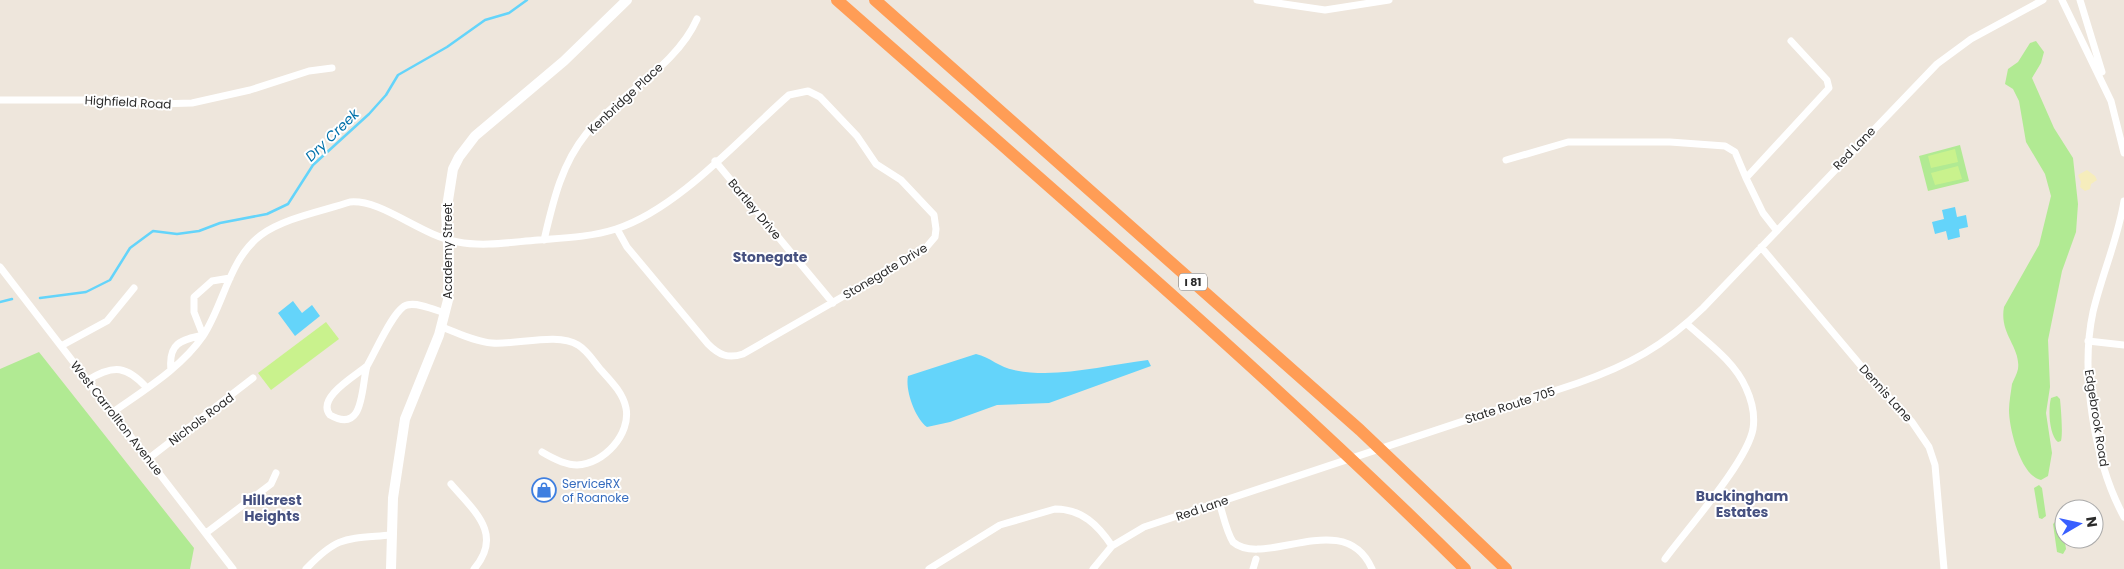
<svg xmlns="http://www.w3.org/2000/svg" width="2124" height="569" viewBox="0 0 2124 569" font-family="Poppins,sans-serif">
	<rect width="100%" height="100%" fill="#eee6dc"/>
	<!-- green -->
	<path fill="#b1ea93" d="M2036,41L2044,52L2041,63L2032,78L2054,128L2073,158L2078,204L2076,232L2062,271L2048,340L2050,387L2046,413L2052,453L2048,476L2041,480C2021,476 2009,429 2009,410C2009,402 2011,392 2012,384C2014,379 2017,374 2018,369C2021,347 1999,334 2004,307L2039,245L2051,196L2045,174L2026,142L2019,101L2013,89L2005,84L2008,69L2018,62L2030,43Z
		M1960,145L1969,181L1928,191L1919,156Z
		M39,352L194,548L190,569H0V369Z
		M2057,396L2060,399C2061,409 2063,433 2061,441L2058,442C2049,435 2048,409 2051,398Z
		M2039,485L2042,488L2046,516L2042,519L2039,518L2034,488Z
		M2056,521L2062,523L2066,549L2063,554L2057,552L2053,524Z"/>
	<!-- sand -->
	<path fill="#f6edbc" d="M2087,170L2095,176L2097,180L2091,184L2090,189L2085,191L2080,187L2081,182L2078,175Z"/>
	<!-- pitch -->
	<path fill="#c9f28d" d="M1955,149L1958,162L1931,168L1928,156Z
		M1958,166L1962,179L1935,185L1931,173Z
		M326,322L339,339L271,390L258,373Z"/>
	<!-- water -->
	<path fill="#64d4fa" d="M1955,207L1957,217L1966,215L1968,227L1959,229L1960,237L1948,240L1946,231L1935,234L1932,222L1944,219L1942,210Z
		M293,301L302,313L312,305L320,316L295,336L278,313Z
		M976,354C990,357 1000,368 1014,370C1057,379 1105,365 1148,360L1151,366L1049,403L997,405L950,422L927,427C915,418 905,390 908,376Z"/>
	<g fill="none" stroke-linecap="round" stroke-linejoin="round">
		<!-- stream -->
		<path stroke="#64d4fa" stroke-width="2.5" d="M40,298L86,292L110,280L130,248L153,231L177,234L199,231L220,223L267,214L288,204L313,165L369,114L386,95L398,75L447,47L485,20L509,13L527,0
			M0,302L12,299"/>
		<!-- street -->
		<path stroke="#fff" stroke-width="7" d="M1257,0L1325,10L1389,0
			M2062,0L2111,101L2124,153
			M2080,0L2102,72
			M0,100H126L158,104L192,103L250,90L309,71L332,68
			M1506,160L1568,142H1670L1725,146L1735,152L1746,178
			M715,161L833,303
			M2124,201C2118,239 2102,274 2093,312C2080,372 2094,462 2124,517
			M1777,231L1763,213L1746,178L1829,88L1827,80L1791,41
			M544,240C553,202 561,165 586,134C619,94 676,67 697,19
			M1761,247L1878,386L1912,422L1929,447L1935,465L1944,569
			M0,267L233,569
			M442,327C458,333 475,342 492,343C517,345 558,332 578,345C588,351 594,362 601,370C611,381 623,393 626,408C631,434 604,464 577,465C565,465 552,458 542,452
			M2088,341L2124,345
			M61,346L107,321L134,288
			M367,366C361,386 365,435 330,415C316,398 355,376 367,366Z
			M367,366C375,353 394,308 407,305C418,302 435,310 445,313
			M171,370C168,343 181,340 203,335L194,312V297L212,281L230,278
			M88,380C114,364 127,366 147,388
			M113,412C144,390 181,368 203,336C224,304 229,259 261,235C284,218 323,211 350,202C382,199 421,236 458,242C484,247 512,242 538,240C564,238 591,237 616,229C678,209 739,139 789,95L808,91L820,97L857,136L876,164L901,180L934,215L936,229L935,237L924,250L743,354C728,359 719,355 708,344L627,247L617,229
			M148,459L253,378
			M451,484C474,511 504,534 474,569
			M1219,502C1223,514 1226,531 1233,542C1264,569 1345,506 1372,569
			M206,533L271,484L276,473
			M1665,559C1687,529 1747,462 1753,429C1755,416 1752,401 1746,388C1735,362 1707,342 1687,324
			M306,569C338,535 346,539 391,535
			M929,569L1000,525L1055,509C1082,509 1098,525 1112,546
			M1093,569L1112,546L1144,527L1578,383C1629,365 1664,346 1703,308L1937,64L1971,39L2043,0
			M1253,569L1256,559"/>
		<!-- secondary -->
		<path stroke="#fff" stroke-width="10" d="M391,569L393,498L405,419L439,335L448,300L449,261L446,213L453,169L459,157L475,136L564,61L627,0"/>
		<!-- highway -->
		<path stroke="#ff9d56" stroke-width="12" d="M837,0C1049,187 1264,370 1465,569
			M875,0L1360,430L1506,569"/>
	</g>
	<!-- icons -->
	<defs>
		<g id="shop-ring" transform="scale(1.25)"><circle r="9.5" fill="#fff" stroke="#3f7fe0" stroke-width="1.5"/><path d="M-5-2.5h2.3a2.7 3.5 0 0 1 5.4 0H5L5.5 6h-11ZM-1.5-2.5h3a1.5 2.3 0 0 0-3 0Z" fill="#3f7fe0"/></g>
	</defs>
	<g fill-rule="evenodd">
		<use href="#shop-ring" x="544" y="490"/>
	</g>
	<g text-anchor="middle" dominant-baseline="central" stroke-width="4" stroke-linejoin="round" paint-order="stroke">
		<!-- shield labels -->
		<rect fill="#fff" stroke="#6b6b6b" stroke-width="1" x="1179" y="273.5" width="28" height="17" rx="4"/>
		<g font-size="11" font-weight="bold" fill="#2b2b2b">
			<text x="1193" y="282">I 81</text>
		</g>
		<!-- street labels -->
		<g font-size="12" fill="#2b2b2b" stroke="#fff">
			<text transform="translate(625 98) rotate(-43)">Kenbridge Place</text>
			<text transform="translate(128 102) rotate(3)">Highfield Road</text>
			<text transform="translate(1854 148) rotate(-46)">Red Lane</text>
			<text transform="translate(755 209) rotate(50)">Bartley Drive</text>
			<text transform="translate(447 251) rotate(-90)">Academy Street</text>
			<text transform="translate(885 271) rotate(-31)">Stonegate Drive</text>
			<text transform="translate(1886 393) rotate(48)">Dennis Lane</text>
			<text transform="translate(1510 405) rotate(-18)">State Route 705</text>
			<text transform="translate(117 418) rotate(52)">West Carrollton Avenue</text>
			<text transform="translate(2097 418) rotate(81)">Edgebrook Road</text>
			<text transform="translate(201 419) rotate(-37)">Nichols Road</text>
			<text transform="translate(1202 508) rotate(-19)">Red Lane</text>
		</g>
		<!-- shop labels -->
		<g font-size="12" fill="#366cbe" stroke="#fff" text-anchor="start">
			<text x="562" y="483">ServiceRX<tspan x="562" dy="14">of Roanoke</tspan></text>
		</g>
		<!-- water labels -->
		<g font-size="14" font-style="italic" fill="#0071aa" stroke="#fff">
			<text transform="translate(332 135) rotate(-44)">Dry Creek</text>
		</g>
		<!-- neighbourhood labels -->
		<g font-size="14" font-weight="bold" fill="#465180" stroke="#fff">
			<text x="770" y="257">Stonegate</text>
			<text x="1742" y="496">Buckingham<tspan x="1742" dy="16">Estates</tspan></text>
			<text x="272" y="500">Hillcrest<tspan x="272" dy="16">Heights</tspan></text>
		</g>
	</g>
	<!-- north arrow -->
	<g transform="translate(2079 524) rotate(81)"><circle r="24" fill="#ffffff" stroke="#aaaaaa"/>
	<path d="M0-4L9 19L0 12L-9 19Z" fill="#385fff"/>
	<text y="-8" font-size="14" font-weight="bold" text-anchor="middle" fill="#2b2b2b">N</text>
	</g>
</svg>
